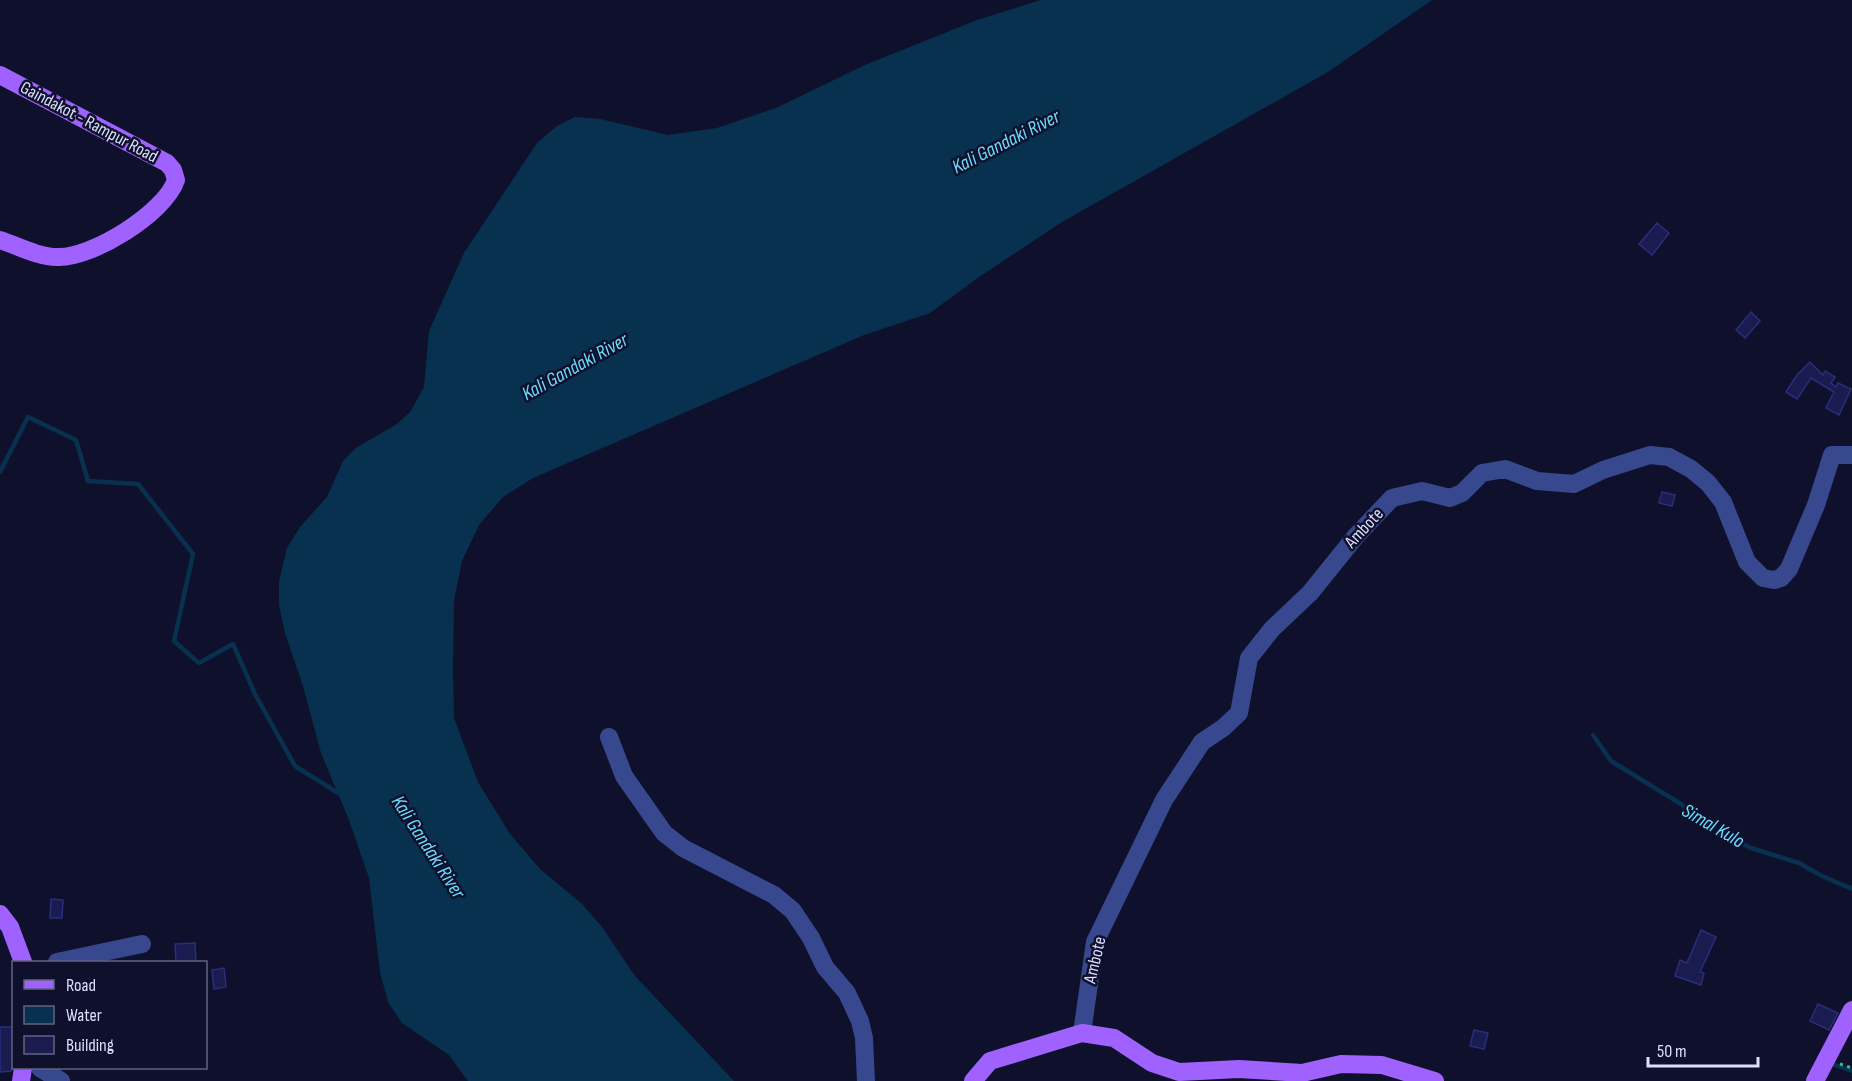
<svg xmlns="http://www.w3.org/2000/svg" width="1852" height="1081" viewBox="0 0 1852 1081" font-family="'Sofia Sans Condensed',sans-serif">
	<rect width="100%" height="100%" fill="#0f112c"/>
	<!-- water -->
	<path fill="#07314e" d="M1041,0H1432L1328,72L1062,222L979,277L930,313L864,335L533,478L503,497L479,525L462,561L454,600L453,668L454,718L478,782L510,834L540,869L581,903L602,927L635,976L734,1081H468L449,1055L402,1023L388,1002L380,972L369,878L349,820L321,753L303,686L285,633L279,605V582L287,548L300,527L327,497L343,461L356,448L397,424L411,411L424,387L429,331L464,253L537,143L557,126L575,117L600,119L668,135L717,128L776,108L865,65L977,20Z"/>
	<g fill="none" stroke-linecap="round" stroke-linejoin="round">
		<!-- stream -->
		<path stroke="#07314e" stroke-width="4.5" d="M0,472L28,417L76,440L88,481L138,484L193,554L174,641L199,663L233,644L255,694L295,766L338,793H343
			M1593,735L1611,761L1681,804L1702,822L1751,848L1799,863L1822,876L1852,889
			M1835,1065L1852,1071"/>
	</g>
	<!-- building -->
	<path fill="#1a1b4f" stroke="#2a2d7c" stroke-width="1.5" d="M1657,223L1669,233L1652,255L1639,244Z
		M1751,312L1760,321L1745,338L1736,330Z
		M1810,362L1823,375L1825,371L1835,377L1831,383L1836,387L1838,383L1851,389L1839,415L1826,408L1834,392L1811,378L1797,399L1786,392L1797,375Z
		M1662,492L1675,495L1672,506L1659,503Z
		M51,899L63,900L62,918H50Z
		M1701,930L1716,937L1700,972L1704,973L1701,985L1675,976L1680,960L1687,963Z
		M195,943L196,963H176L175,944Z
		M224,968L226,987L214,989L212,970Z
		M1818,1004L1838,1013L1829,1030L1810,1021Z
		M0,1027H14V1062L11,1071L0,1072Z
		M1474,1030L1488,1033L1484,1049L1470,1046Z"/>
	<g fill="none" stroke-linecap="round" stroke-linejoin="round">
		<!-- path -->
		<path stroke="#28c698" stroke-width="3" stroke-dasharray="3 4.5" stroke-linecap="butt" d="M1840,1064L1852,1068"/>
		<!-- minor -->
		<path stroke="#37488e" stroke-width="18" d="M609,737L624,776L664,833L683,848L774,895L793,911L811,938L825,967L847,993L860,1021L864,1038L866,1081
			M57,962L142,944
			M1082,1033L1095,942L1164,800L1202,742L1223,728L1239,713L1249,658L1272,629L1310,593L1356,536L1392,498L1422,491L1450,498L1462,493L1482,473L1505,469L1537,481L1574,484L1603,470L1650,455L1669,457L1691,469L1708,483L1723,502L1747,562L1763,578L1774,580L1781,578L1789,569L1816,505L1832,455H1852
			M40,1068L61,1081"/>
		<!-- major -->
		<path stroke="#a062ff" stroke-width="18" d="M0,75L167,163L173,170L176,180C165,213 91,259 57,257C38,257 18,246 0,240
			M0,914L10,927L23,962
			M21,1081L23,1068
			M973,1081L990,1061L1082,1033L1114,1038L1152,1063L1179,1072L1239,1069L1302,1073L1341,1064L1382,1065L1435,1081
			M1815,1081L1852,1010"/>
	</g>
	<g text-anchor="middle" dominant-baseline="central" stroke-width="5" stroke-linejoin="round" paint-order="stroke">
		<!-- street labels -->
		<g font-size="18" fill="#dbdfff" stroke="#0f112c">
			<text transform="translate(89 122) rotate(28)">Gaindakot - Rampur Road</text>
			<text transform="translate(1364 528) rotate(-47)">Ambote</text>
			<text transform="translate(1095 960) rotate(-77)">Ambote</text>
		</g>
		<!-- water labels -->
		<g font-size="20" font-style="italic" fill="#69dcff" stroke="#0f112c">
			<text transform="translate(1006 142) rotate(-27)">Kali Gandaki River</text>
			<text transform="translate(575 367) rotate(-29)">Kali Gandaki River</text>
			<text transform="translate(1713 826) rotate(30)">Simal Kulo</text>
			<text transform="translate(428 847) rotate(57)">Kali Gandaki River</text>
		</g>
	</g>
	<!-- legend -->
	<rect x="12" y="961" width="195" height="108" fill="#0f112c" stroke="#616380" stroke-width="1.5"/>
	<rect x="24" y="980" width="30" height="9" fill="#a062ff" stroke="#616380" stroke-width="1.5"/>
	<text x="66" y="991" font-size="18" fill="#dbdfff">Road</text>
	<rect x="24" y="1006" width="30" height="18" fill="#07314e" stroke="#616380" stroke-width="1.5"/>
	<text x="66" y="1021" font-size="18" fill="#dbdfff">Water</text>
	<rect x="24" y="1036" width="30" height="18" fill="#1a1b4f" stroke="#616380" stroke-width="1.5"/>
	<text x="66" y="1051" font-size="18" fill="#dbdfff">Building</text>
	<!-- scale -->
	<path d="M1648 1057v9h110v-9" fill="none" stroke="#dbdfff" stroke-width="3"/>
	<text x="1657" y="1057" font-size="18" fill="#dbdfff" stroke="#0f112c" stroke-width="4.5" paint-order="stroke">50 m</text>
</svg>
